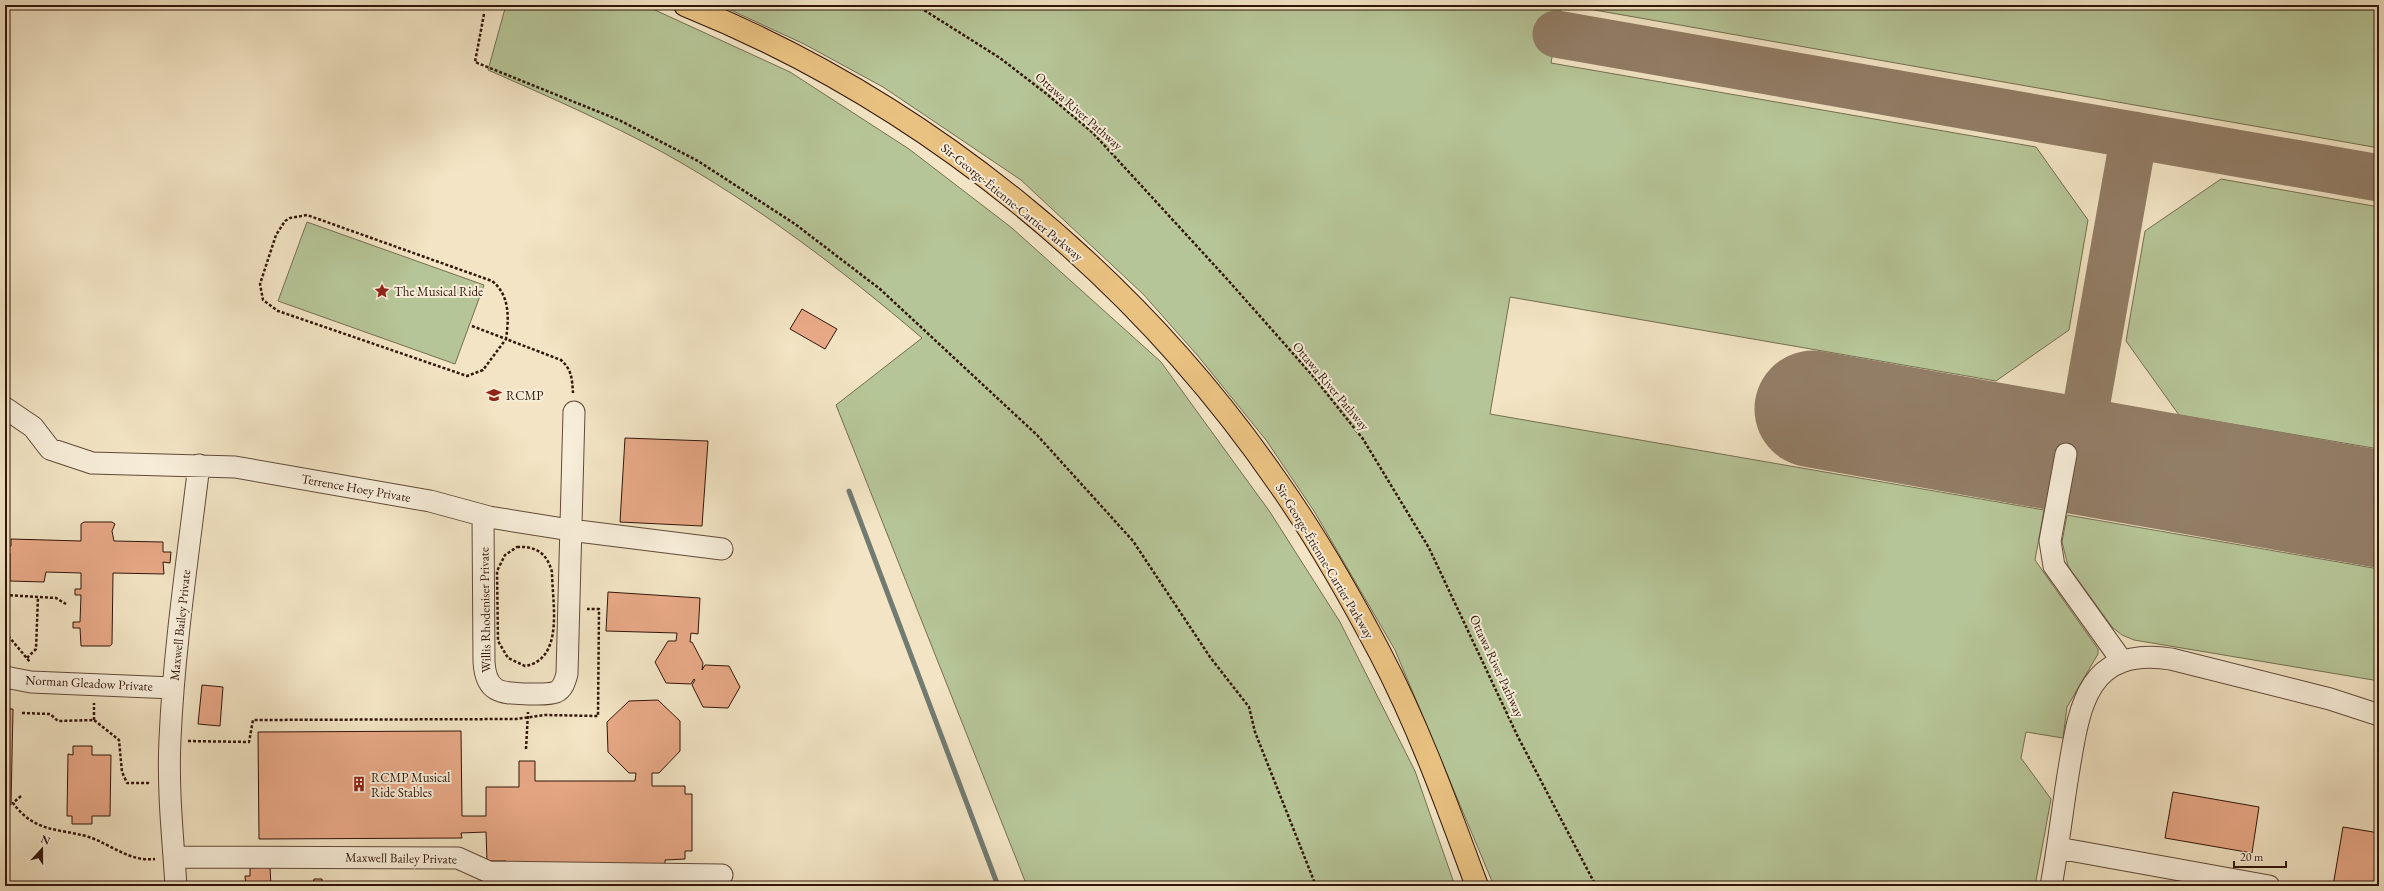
<svg xmlns="http://www.w3.org/2000/svg" width="2384" height="891" viewBox="0 0 2384 891" font-family="'EB Garamond',serif">
	<rect width="100%" height="100%" fill="#f2e4c4"/>
	<filter id="stains"><feTurbulence type="fractalNoise" baseFrequency=".005" numOctaves="4"/><feColorMatrix values="0 0 0 0 .2 0 0 0 0 .09 0 0 0 0 .02 0 0 0 .5 -.17"/></filter>
	<radialGradient id="worn" r=".72"><stop offset=".6" stop-color="#630" stop-opacity="0"/><stop offset="1" stop-color="#630" stop-opacity=".3"/></radialGradient>
	<!-- green -->
	<path fill="#b6c597" stroke="#746e50" d="M506,5H644L790,72L909,149L1012,228L1161,362L1270,512L1340,622L1415,771L1455,886H1027L836,405L922,338C841,269 757,205 664,153C607,122 547,96 488,70Z
		M720,5H1561L1551,63L2036,147L2088,220L2069,330L1996,381L1510,297L1490,414L2044,510L2035,560L2098,649V654L2067,707L2063,738L2026,732L2021,758L2051,799L2035,886H1494L1395,650L1314,511L1266,440L1198,356L1143,294L1021,180L883,87L804,44Z
		M1566,5H2379V148Z
		M2221,179L2379,207V449L2179,415L2126,341L2145,231Z
		M307,222L484,285L455,364L278,301Z
		M2067,515L2379,569V681L2134,640L2122,635L2112,627L2068,566L2062,542Z"/>
	<g fill="none" stroke-linecap="round" stroke-linejoin="round">
		<!-- stream -->
		<path stroke="#717b71" stroke-width="5" d="M849,491L998,886"/>
		<!-- taxiway -->
		<path stroke="#927d66" stroke-width="47" d="M1556,34L2379,178
			M2134,135L2087,402C2094,441 2111,451 2144,468"/>
		<!-- runway -->
		<path stroke="#927d66" stroke-width="117" d="M1813,409L2379,509"/>
	</g>
	<!-- building -->
	<path fill="#e8a987" stroke="#321609" d="M802,309L837,329L825,349L790,329Z
		M625,438L708,441L702,526L620,522Z
		M84,522H112L115,524L112,531L114,541L163,542V552H171L170,563L163,562L164,574L113,573L112,644L110,646H81L80,628H73V622H80L81,595H75V589H81V573L46,572L44,582L10,581V553H5V546H11V539L81,541V524Z
		M608,592L700,598L698,634L691,633L690,642H692L703,663L702,670L705,665L729,666L740,687L728,708L703,707L692,685L695,680L694,679L691,684L666,683L655,662L668,641H676L677,633L606,631Z
		M202,685L223,687L220,726L198,724Z
		M658,700L680,721V751L659,773H652V786H685V794H692V851H685V859L665,860V866L506,867V861H487L486,832L461,833L462,838L259,839L258,732L461,731L462,816H486V787H519V761H535V781H635L636,773H629L608,752L607,722L629,701Z
		M5,709H13L11,805H5Z
		M73,746H92V755H111L110,816H92V824H72V816H67L68,754L73,755Z
		M2173,792L2259,807L2252,853L2165,838Z
		M2343,827L2379,833V886H2333Z
		M270,867L271,886H246L245,876H250V868Z
		M314,879H322V886H424H312Z
		M488,885H528V886H488Z"/>
	<g fill="none" stroke-linecap="round" stroke-linejoin="round">
		<!-- minor casing -->
		<g stroke="#624a38" stroke-width="23">
			<path id="minor" d="M5,408L33,427L50,449L92,463L235,467L430,501L489,517L570,530L722,549
				M2066,454L2050,541L2054,566L2122,661
				M199,465C188,556 174,648 170,739C168,779 171,818 174,857L458,858L489,872L722,875
				M483,516L484,662C486,694 502,693 528,694C537,694 548,695 556,692C563,689 565,681 567,674L574,412
				M5,677L31,682L173,688
				M2058,848L2269,886
				M174,857L176,886
				M2051,886C2058,849 2062,812 2068,775C2079,709 2085,646 2171,659L2330,699L2379,715"/>
		</g>
		<!-- major casing -->
		<g stroke="#321609" stroke-width="24">
			<path id="major" d="M685,5C923,101 1134,273 1279,484C1317,538 1350,596 1380,653C1419,727 1448,808 1477,886"/>
		</g>
		<!-- path -->
		<path stroke="#321609" stroke-width="2.5" stroke-dasharray="3 2" stroke-linecap="butt" d="M916,5L1000,58L1048,95L1093,133L1227,279L1312,375L1363,439L1429,548L1518,737L1596,886
			M484,14L475,62L619,120L698,161L795,224L880,289L1037,435L1133,541L1210,657L1249,707L1255,732L1316,886
			M472,326L506,339L483,370L467,376L278,311L263,300L260,284L276,235L285,221L290,218L307,215L492,281C510,295 509,318 506,339L561,360C572,370 572,379 573,393
			M517,547C536,546 547,553 552,572C552,602 565,659 525,666L508,658L498,641L497,571L505,555Z
			M5,595L56,598L66,604
			M5,632L30,662
			M27,658L36,649L38,597
			M22,713L50,714L58,721L94,720L119,740L122,772L127,783H151
			M94,720V703
			M188,741L249,742L253,720L516,719L545,715L598,716L599,609H587
			M526,749L528,712
			M21,796L13,803C35,833 58,828 89,837C112,845 130,862 155,859"/>
		<!-- minor -->
		<use href="#minor" stroke="#f7edd9" stroke-width="21"/>
		<!-- major -->
		<use href="#major" stroke="#e9c282" stroke-width="22"/>
	</g>
	<!-- icons -->
	<defs>
		<g id="sight-bare" transform="scale(1.2)"><path d="M0-6L1.8-2.2L6-1.7L2.9 1.2L3.7 5.4L0 3.3L-3.7 5.4L-2.9 1.2L-6-1.7L-1.8-2.2Z" fill="#8f2418" stroke="#f7edd9" stroke-width="2.5" paint-order="stroke"/></g>
		<g id="university-bare" transform="scale(1.2)"><path d="M0-5L7-2L0 1L-7-2ZM-4 1L0 2.5L4 1V4Q0 6-4 4Z" fill="#8f2418" stroke="#f7edd9" stroke-width="2.5" paint-order="stroke"/></g>
		<g id="building-bare" transform="scale(1.2)"><path d="M-4-6H4V6H1V3H-1V6H-4ZM-2.5-4.3h1.7v1.8h-1.7ZM.8-4.3h1.7v1.8H.8ZM-2.5-1h1.7V.8h-1.7ZM.8-1h1.7V.8H.8Z" fill="#8f2418" stroke="#f7edd9" stroke-width="2.5" paint-order="stroke"/></g>
	</defs>
	<g fill-rule="evenodd">
		<use href="#sight-bare" x="382" y="291"/>
		<use href="#university-bare" x="494" y="395"/>
		<use href="#building-bare" x="359" y="784"/>
	</g>
	<g text-anchor="middle" dominant-baseline="central" stroke-width="4" stroke-linejoin="round" paint-order="stroke">
		<!-- street labels -->
		<g font-size="13" fill="#321609" stroke="#f7edd9">
			<text transform="translate(1079 111) rotate(41)">Ottawa River Pathway</text>
			<text transform="translate(1012 202) rotate(39)">Sir-George-Étienne-Cartier Parkway</text>
			<text transform="translate(1331 386) rotate(50)">Ottawa River Pathway</text>
			<text transform="translate(356 488) rotate(10)">Terrence Hoey Private</text>
			<text transform="translate(1325 561) rotate(59)">Sir-George-Étienne-Cartier Parkway</text>
			<text transform="translate(485 610) rotate(-91)">Willis Rhodeniser Private</text>
			<text transform="translate(180 625) rotate(-84)">Maxwell Bailey Private</text>
			<text transform="translate(1497 666) rotate(65)">Ottawa River Pathway</text>
			<text transform="translate(89 683) rotate(3)">Norman Gleadow Private</text>
			<text transform="translate(401 858) rotate(1)">Maxwell Bailey Private</text>
		</g>
		<!-- poi labels -->
		<g font-size="13" fill="#321609" stroke="#f7edd9" text-anchor="start">
			<text x="394" y="291">The Musical Ride</text>
			<text x="506" y="395">RCMP</text>
			<text x="371" y="777">RCMP Musical<tspan x="371" dy="15">Ride Stables</tspan></text>
		</g>
	</g>
	<!-- margin -->
	<rect width="2384" height="891" fill="none" stroke="#f2e4c4" stroke-width="20"/>
	<rect x="6" y="6" width="2372" height="879" fill="none" stroke="#321609" stroke-width="2"/>
	<rect x="10" y="10" width="2364" height="871" fill="none" stroke="#321609"/>
	<!-- north arrow -->
	<g transform="translate(42 849) rotate(21)" stroke="#f7edd9" stroke-width="3" paint-order="stroke">
	<path d="M0-3L7 15L0 10L-7 15Z" fill="#321609"/>
	<text y="-6" font-size="11" font-weight="bold" text-anchor="middle" fill="#321609">N</text>
	</g>
	<!-- scale -->
	<path d="M2234 861v6h52v-6" fill="none" stroke="#321609" stroke-width="2"/>
	<text x="2240" y="861" font-size="12" fill="#321609" stroke="#f7edd9" stroke-width="3" paint-order="stroke">20 m</text>
	<rect width="100%" height="100%" filter="url(#stains)"/>
	<rect width="100%" height="100%" fill="url(#worn)"/>
</svg>
